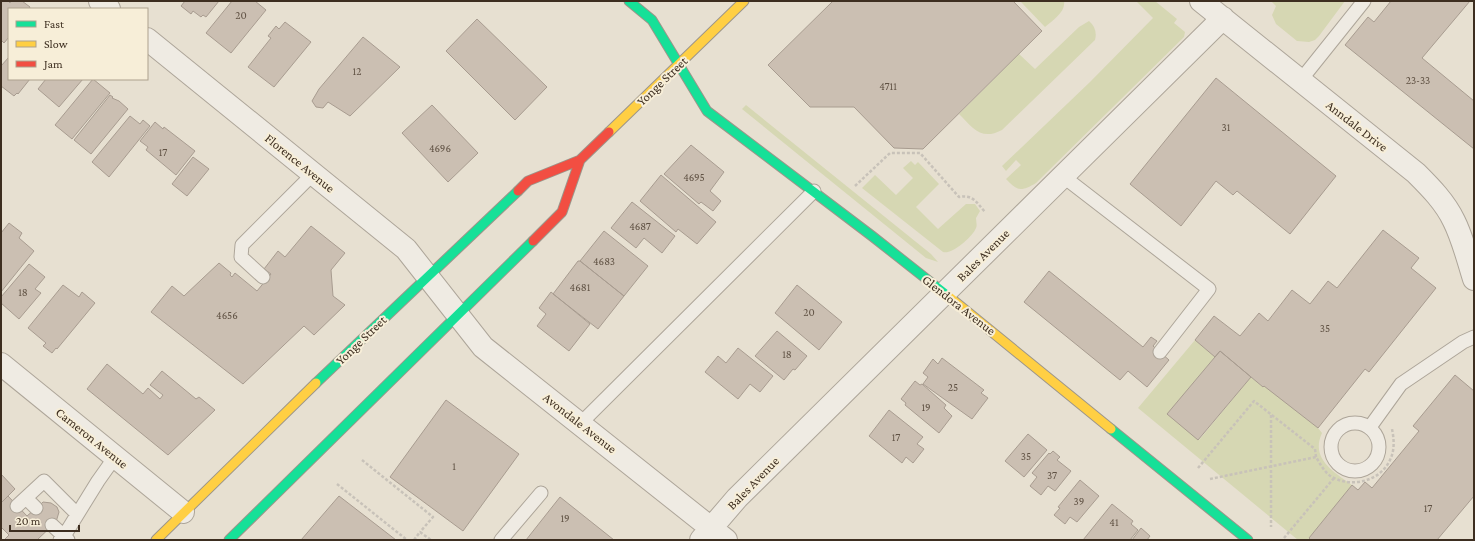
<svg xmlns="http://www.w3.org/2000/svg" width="1475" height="541" viewBox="0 0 1475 541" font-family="'Crimson Pro',serif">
	<rect width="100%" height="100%" fill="#e7e0d1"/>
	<!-- green -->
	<path fill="#d6d7b3" d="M1023,1H1064C1066,12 1053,20 1045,27L1021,2Z
		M1136,1H1155L1177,19L1174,23L1185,32L1184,37L1036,183C1021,192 1017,191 1006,179L1021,165L1016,160L1006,171L1002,166L1090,82L1153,18Z
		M1271,1H1345L1319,36L1315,40L1309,42L1297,41L1276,24L1272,15L1276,6Z
		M1089,21C1095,26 1097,33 1095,40L1002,130C981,141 973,128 959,114L1019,54L1035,69L1079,27Z
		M746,105L931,254L938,262L926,258L742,109Z
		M911,161L915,165L918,162L939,184L916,207L938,229L966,204H975L980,211L976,218C976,222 978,226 975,230C971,238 951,255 943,252L862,188L875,175L896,195L913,178L903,168Z
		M1195,340L1215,357L1168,414L1199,440L1251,377L1263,387L1265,386L1318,428L1322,433C1310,459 1334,472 1352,485L1308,540H1298L1138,408Z"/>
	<!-- building -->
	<path fill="#cbbfb2" stroke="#a89c90" d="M1,1H8L10,3L11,1H22L30,7L29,9H9V37L4,43L1,40Z
		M185,1H219L206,17L203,15L201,17L193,11L191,14L181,6Z
		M232,1H255L266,10L231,53L206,33Z
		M833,1H1013L1042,31L923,149L894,148L854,107H810L768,65Z
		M1391,1H1470L1422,58L1474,101V149L1345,45L1368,17L1374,22Z
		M477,19L547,87L515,120L446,51Z
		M285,22L311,42L274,87L248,67L271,38L268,36L276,26L279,29Z
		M363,37L400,67L350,116L328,102L323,108L316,107L312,101L319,89Z
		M9,57V79H30L18,94L17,93L14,96L1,86V66Z
		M1216,78L1336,176L1290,234L1237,191L1233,195L1216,181L1181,226L1130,184Z
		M46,79H83L59,107L38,89Z
		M93,79L110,93L72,139L55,125Z
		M110,95L113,97L112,98L119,101L128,109L91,154L74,140Z
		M432,105L478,153L448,182L402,133Z
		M130,116L140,124L143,120L150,126L109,177L92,162Z
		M155,122L163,129L164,127L195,151L176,175L146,150L148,147L140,141Z
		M691,145L724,172L710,191L721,201L713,211L701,202L699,204L664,174Z
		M193,157L209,169L187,196L172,184Z
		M661,175L716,222L697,244L678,229L676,232L640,201Z
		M632,202L675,236L662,253L644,238L636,248L611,228Z
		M9,223L22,233L19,238L34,251L1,292V233Z
		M311,226L345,253L331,270L333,296L345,305L314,335L304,326L243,384L151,312L172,286L184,296L219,263L231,273L230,275L232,277L235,273L257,291L271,274L264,269L278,251L285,257Z
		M1383,230L1419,258L1411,268L1436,288L1369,372L1365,369L1318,428L1264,386L1263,387L1220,351L1215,357L1195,340L1214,316L1240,336L1259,313L1268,321L1292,290L1310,304L1328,281L1337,288Z
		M604,231L648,266L624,296L580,261Z
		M578,261H580L624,296L598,329L553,294Z
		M29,264L45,277L35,289L41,293L19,319L1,303V297Z
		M1049,271L1143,347L1151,337L1157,341L1153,346L1169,360L1147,387L1128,371L1120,380L1024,302Z
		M63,285L79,297L82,292L95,303L57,349L56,348L52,353L43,346L46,343L28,328Z
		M797,285L842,322L819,350L775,313Z
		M551,292L590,324L569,351L537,326L546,314L539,308Z
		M777,331L807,356L795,370L793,369L784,380L755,356Z
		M738,348L773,376L760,392L750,384L738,399L705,372L718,356L726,363Z
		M1220,351L1251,377L1198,440L1167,414Z
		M942,358L984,390L981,393L988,398L972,419L923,384L928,377L923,373L933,359L938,364Z
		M107,364L143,394L148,388L160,399L163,395L150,385L162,371L196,399L199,397L215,410L168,455L87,389Z
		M1455,375L1474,391V496L1437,540H1311L1309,538L1352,485L1358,490L1365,482L1372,488L1419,431L1413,426Z
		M915,381L920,385L922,384L946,405L944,408L952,416L939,433L905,405L906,403L901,399Z
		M446,400L519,454L463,531L390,477Z
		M889,410L923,437L917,444L924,449L913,463L906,457L902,463L869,436Z
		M1028,434L1047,450L1024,477L1005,461Z
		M1053,451L1060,457L1057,460L1071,471L1055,491L1048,486L1041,495L1030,486L1037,477L1032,473L1049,453L1050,454Z
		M1,474L15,489L1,503Z
		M1080,480L1099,496L1077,522L1070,517L1065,524L1054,515L1060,508L1058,507Z
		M8,496L27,516L41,504L43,502L51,503L57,507L59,512L56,522L37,540H4L9,535L1,527V503Z
		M339,496L396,540H301Z
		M560,497L614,540H526Z
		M1112,504L1133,521L1131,524L1138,530L1130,540H1083Z
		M1141,528L1150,536L1147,540H1132Z"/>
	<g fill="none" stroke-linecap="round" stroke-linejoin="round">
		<!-- lane casing -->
		<g stroke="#ada599" stroke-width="15">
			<path id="lane" d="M1300,81L1364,1
				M1064,177L1209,289L1160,352
				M263,277L241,257L242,245L313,174
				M1331 447a24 24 0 1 1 48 0a24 24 0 1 1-48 0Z
				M580,424L814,191
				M1370,427L1401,384L1463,342L1474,337
				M26,498L36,508
				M17,506L44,481L77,514
				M52,525L68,540
				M60,540L64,536L98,481L115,457
				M501,540L541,493"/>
		</g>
		<!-- street casing -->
		<g stroke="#ada599" stroke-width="24">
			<path id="street" d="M100,1L109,9
				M1201,1L1416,173C1430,187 1445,202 1454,221C1463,239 1468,260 1474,279
				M147,39L406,249L483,347L726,540
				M1,364L183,512
				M701,540L737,498L1223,18"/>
		</g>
		<!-- fast casing -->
		<g stroke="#9c958a" stroke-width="11">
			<path id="fast" d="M629,1L652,20L707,111L872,236L948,296
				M316,383L518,191
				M1111,429L1248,540
				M229,540L533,241"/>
		</g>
		<!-- slow casing -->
		<g stroke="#9c958a" stroke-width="11">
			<path id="slow" d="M609,132L744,1
				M948,296L1111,429
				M156,540L316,383"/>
		</g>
		<!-- jam casing -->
		<g stroke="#9c958a" stroke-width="11">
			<path id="jam" d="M518,191L528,181L580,160L609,132
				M533,241L562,212L580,160"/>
		</g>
		<!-- path -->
		<path stroke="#c8c2b9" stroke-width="2.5" stroke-dasharray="3 2" stroke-linecap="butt" d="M855,186L890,153H920L959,197C973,194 977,203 985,212
			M1271,415V527
			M362,460L433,517L420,532
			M1198,468L1254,401L1315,449L1316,457
			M1210,479L1316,457C1321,465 1325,474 1334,478C1354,488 1381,480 1390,460C1395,450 1394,439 1392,429
			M337,484L407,540
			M1284,538L1334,478
			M414,540L420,532L431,540"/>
		<!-- lane -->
		<use href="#lane" stroke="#efebe3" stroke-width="13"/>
		<!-- street -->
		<use href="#street" stroke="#efebe3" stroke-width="22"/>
		<!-- fast -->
		<use href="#fast" stroke="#16e098" stroke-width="9"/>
		<!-- slow -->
		<use href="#slow" stroke="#ffcf43" stroke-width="9"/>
		<!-- jam -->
		<use href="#jam" stroke="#f24e42" stroke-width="9"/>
	</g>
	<g text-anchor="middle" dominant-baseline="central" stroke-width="4" stroke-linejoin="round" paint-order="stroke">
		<!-- number labels -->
		<g font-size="11" fill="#605244">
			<text x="241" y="15">20</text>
			<text x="357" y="71">12</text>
			<text x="1418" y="80">23-33</text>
			<text x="888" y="86">4711</text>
			<text x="1226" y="127">31</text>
			<text x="440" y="148">4696</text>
			<text x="163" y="152">17</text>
			<text x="694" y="177">4695</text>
			<text x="640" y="226">4687</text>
			<text x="604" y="261">4683</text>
			<text x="580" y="287">4681</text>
			<text x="23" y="292">18</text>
			<text x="809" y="312">20</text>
			<text x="227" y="315">4656</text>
			<text x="1325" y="328">35</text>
			<text x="787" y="354">18</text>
			<text x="953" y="387">25</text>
			<text x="926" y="407">19</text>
			<text x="896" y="437">17</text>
			<text x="1026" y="456">35</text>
			<text x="454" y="466">1</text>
			<text x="1052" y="475">37</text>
			<text x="1079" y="501">39</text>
			<text x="1428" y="508">17</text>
			<text x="565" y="518">19</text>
			<text x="1114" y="522">41</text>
		</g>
		<!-- street labels -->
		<g font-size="13" fill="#3d2e20" stroke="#f7eed8">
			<text transform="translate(662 81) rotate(-44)">Yonge Street</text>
			<text transform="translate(1357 126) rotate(38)">Anndale Drive</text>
			<text transform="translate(300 163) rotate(39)">Florence Avenue</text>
			<text transform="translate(983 255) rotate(-45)">Bales Avenue</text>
			<text transform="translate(959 305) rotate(38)">Glendora Avenue</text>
			<text transform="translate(361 340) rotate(-44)">Yonge Street</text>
			<text transform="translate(580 423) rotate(38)">Avondale Avenue</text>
			<text transform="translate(92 438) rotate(39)">Cameron Avenue</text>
			<text transform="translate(753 483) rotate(-46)">Bales Avenue</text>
		</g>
	</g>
	<!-- border -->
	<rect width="1475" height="541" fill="none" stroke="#3d2e20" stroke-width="4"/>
	<!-- legend -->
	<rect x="8" y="8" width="140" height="72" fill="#f7eed8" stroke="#ada18e"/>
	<rect x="16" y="21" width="20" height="6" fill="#16e098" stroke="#ada18e"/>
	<text x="44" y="28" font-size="12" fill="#3d2e20">Fast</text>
	<rect x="16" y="41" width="20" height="6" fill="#ffcf43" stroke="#ada18e"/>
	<text x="44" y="48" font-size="12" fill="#3d2e20">Slow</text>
	<rect x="16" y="61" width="20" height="6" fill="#f24e42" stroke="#ada18e"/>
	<text x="44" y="68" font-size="12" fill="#3d2e20">Jam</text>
	<!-- scale -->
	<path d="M10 525v6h69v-6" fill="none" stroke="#3d2e20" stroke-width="2"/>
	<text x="16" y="525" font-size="12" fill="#3d2e20" stroke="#f7eed8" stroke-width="3" paint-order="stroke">20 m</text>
</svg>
